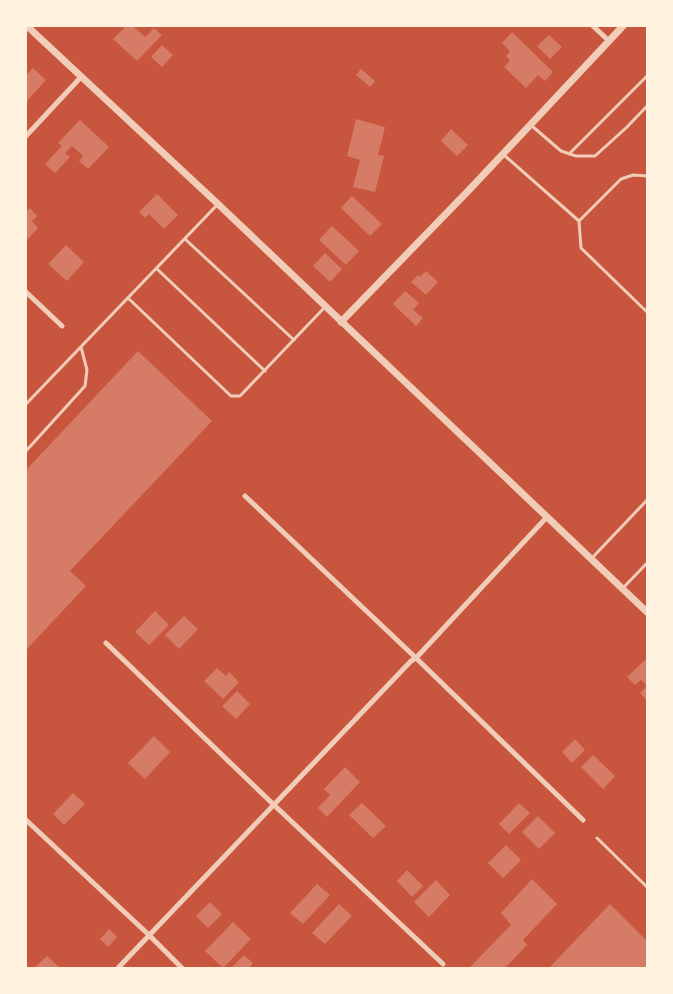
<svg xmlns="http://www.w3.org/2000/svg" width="673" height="994" viewBox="0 0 673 994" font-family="'Exo 2',sans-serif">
	<rect width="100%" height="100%" fill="#c8553d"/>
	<!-- building -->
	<path fill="#d67c66" d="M126,26H133L145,37L154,28L162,35L137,61L113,39Z
		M512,32L553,72L545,81L538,75L526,88L504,67L510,61L506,56L510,51L502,43Z
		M549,35L562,47L550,59L537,46Z
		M162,45L173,55L162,67L151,57Z
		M33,68L46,80L26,102V75Z
		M361,69L375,81L370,87L356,75Z
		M356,119L385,127L378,155L384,156L375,192L353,187L360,160L347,156Z
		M80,120L109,147L88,169L79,161L83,156L72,146L65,153L70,157L55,173L45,164L62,146L58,143Z
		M451,129L468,145L457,156L441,141Z
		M157,194L178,215L164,229L149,214L145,218L139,212Z
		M352,196L382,224L370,236L341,208Z
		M30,208L37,216L32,221L38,228L26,241V212Z
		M332,226L359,251L346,265L319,240Z
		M66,245L84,262L67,281L48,264Z
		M325,253L342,269L330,282L313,266Z
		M426,271L438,282L426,295L411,282L418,275L420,277Z
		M405,291L419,303L413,310L423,318L416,326L393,304Z
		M138,351L212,421L70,571L86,586L26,650V470Z
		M155,611L169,625L149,645L135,632Z
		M184,616L198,629L179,649L165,635Z
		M645,660L648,663V701L640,693L647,686L641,680L635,685L627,677Z
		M217,668L226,676L229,672L239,682L223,699L204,681Z
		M237,691L250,704L236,719L222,706Z
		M154,736L170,752L145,779L128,763Z
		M575,739L585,750L572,763L562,752Z
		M593,755L615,776L603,789L581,767Z
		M345,767L360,782L327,817L318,808L330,795L324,789Z
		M73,793L85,804L64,825L53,814Z
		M362,803L386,826L373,838L349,815Z
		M519,803L530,813L509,834L499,824Z
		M538,816L555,833L539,849L522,832Z
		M506,845L521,860L503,878L488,863Z
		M407,870L423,886L412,897L397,881Z
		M532,879L557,904L523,940L527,945L505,968H469L511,925L501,913Z
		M436,880L450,895L429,917L414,902Z
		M317,884L330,895L303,924L290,913Z
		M210,902L222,914L208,928L196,916Z
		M339,904L352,916L325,944L312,933Z
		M610,904L648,942V968H549Z
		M233,922L251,939L223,968L205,951Z
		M109,929L117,937L108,947L100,939Z
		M244,955L253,963L249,968H231Z
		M47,956L60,968H34Z"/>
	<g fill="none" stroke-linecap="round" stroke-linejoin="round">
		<!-- service -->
		<path stroke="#f1ccb7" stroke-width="3" d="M532,126L561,151L576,156H595L627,127L648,105
			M569,154L648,75
			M504,155L579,221L581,248L648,313
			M579,221L621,179L633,175L648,176
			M185,239L294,340
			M157,269L265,371
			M128,298L231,396H240L325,307
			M26,404L217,205
			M26,451L85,386L87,370L81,347
			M592,558L648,499
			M623,588L648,562
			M597,838L648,888"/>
		<!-- minor -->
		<path stroke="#f1ccb7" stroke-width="5" d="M593,26L609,41
			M26,136L81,77
			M26,292L62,326
			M245,496L416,658L583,820
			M106,643L274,805L443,964
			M26,820L149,935L182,968
			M118,968L411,661L416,658L546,518"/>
		<!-- tertiary -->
		<path stroke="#f1ccb7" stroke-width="7" d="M27,26L218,204L648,613
			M341,322L470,189L623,26"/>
	</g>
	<!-- border -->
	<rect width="673" height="994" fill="none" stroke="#fff3e0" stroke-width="54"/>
</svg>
